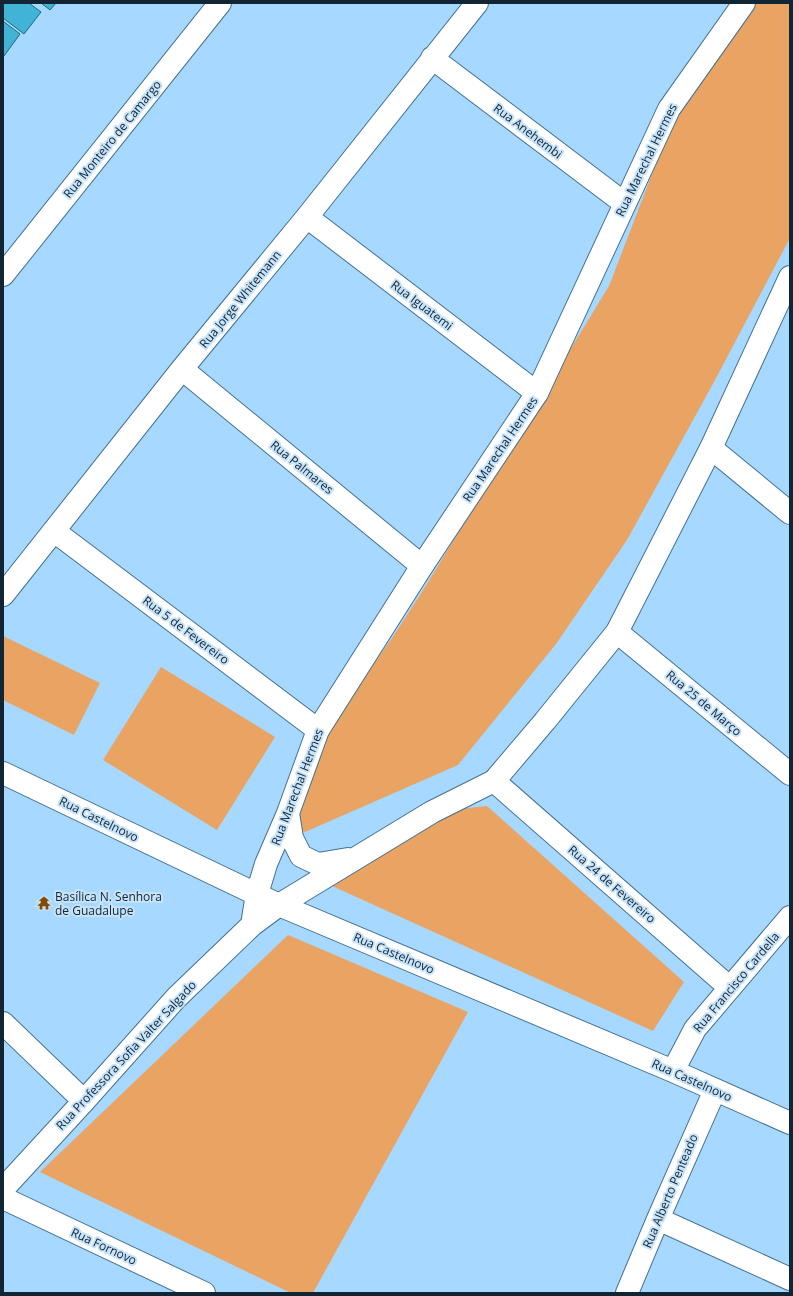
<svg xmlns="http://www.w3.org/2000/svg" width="793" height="1296" viewBox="0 0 793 1296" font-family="'Open Sans',sans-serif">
	<rect width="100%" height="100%" fill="#a7d8ff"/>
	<!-- green -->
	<path fill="#e9a363" d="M754,3H790V238L714,382L627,540L556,644L458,765L305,832L291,825L324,734L392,638L422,592L609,286L679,104Z
		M3,636L100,683L74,735L3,700Z
		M161,667L275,737L217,830L103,760Z
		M487,806L684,982L653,1031L321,881L459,809Z
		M288,935L468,1012L313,1293H291L40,1172Z"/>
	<!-- building -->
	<path fill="#41b3d7" stroke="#23667b" d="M3,3H29L41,12L24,34L3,18Z
		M41,3H56L50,10Z
		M3,21L20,34L4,56L3,55Z"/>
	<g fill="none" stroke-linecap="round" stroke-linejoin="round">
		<!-- street casing -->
		<g stroke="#437193" stroke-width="24">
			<path id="street" d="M432,58L624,203
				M307,217L537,393
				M3,275L220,3
				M182,369L422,566
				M711,448L790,513
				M54,531L318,730
				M3,595L182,369L307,217L477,3
				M617,632L790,774
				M3,773L279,905L673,1071L790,1123
				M494,781L730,988
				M3,1023L84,1101
				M673,1071L695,1029L790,917
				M3,1198L204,1293
				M658,1219L790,1279
				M627,1293L658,1219L715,1090"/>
		</g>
		<!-- secondary casing -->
		<g stroke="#437193" stroke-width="24">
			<path id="secondary" d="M288,813L292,838L301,856L318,864L348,859
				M252,925L257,894L266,864L288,813L318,730L422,566L537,393L669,109L744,3
				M3,1189L84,1101L176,998L252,925L279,905L432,812L494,781L545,721L617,632L711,448L790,277"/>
		</g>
		<!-- street -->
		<use href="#street" stroke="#fff" stroke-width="22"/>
		<!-- secondary -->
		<use href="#secondary" stroke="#fff" stroke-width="22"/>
	</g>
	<!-- icons -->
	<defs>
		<g id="temple-bare" transform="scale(1.08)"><path d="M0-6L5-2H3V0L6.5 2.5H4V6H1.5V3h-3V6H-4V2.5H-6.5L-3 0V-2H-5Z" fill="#854b00" stroke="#c6e3fa" stroke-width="2.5" paint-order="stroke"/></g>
	</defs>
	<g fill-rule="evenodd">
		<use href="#temple-bare" x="44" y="903"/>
	</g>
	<g text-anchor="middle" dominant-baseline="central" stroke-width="4" stroke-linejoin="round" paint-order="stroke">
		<!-- street labels -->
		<g font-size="12" fill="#122534" stroke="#c6e3fa">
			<text transform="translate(528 131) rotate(37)">Rua Anehembi</text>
			<text transform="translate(112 139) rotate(-51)">Rua Monteiro de Camargo</text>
			<text transform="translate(646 160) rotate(-64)">Rua Marechal Hermes</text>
			<text transform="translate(240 299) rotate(-51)">Rua Jorge Whitemann</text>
			<text transform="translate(422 305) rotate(37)">Rua Iguatemi</text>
			<text transform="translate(500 449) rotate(-56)">Rua Marechal Hermes</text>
			<text transform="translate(302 467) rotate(39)">Rua Palmares</text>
			<text transform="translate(186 630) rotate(37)">Rua 5 de Fevereiro</text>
			<text transform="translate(704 703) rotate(40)">Rua 25 de Março</text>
			<text transform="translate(297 787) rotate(-69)">Rua Marechal Hermes</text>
			<text transform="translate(99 819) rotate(26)">Rua Castelnovo</text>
			<text transform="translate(612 884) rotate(41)">Rua 24 de Fevereiro</text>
			<text transform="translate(394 953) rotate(23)">Rua Castelnovo</text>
			<text transform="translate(736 982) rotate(-50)">Rua Francisco Cardella</text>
			<text transform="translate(126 1055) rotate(-47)">Rua Professora Sofia Valter Salgado</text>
			<text transform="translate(692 1080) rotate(24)">Rua Castelnovo</text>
			<text transform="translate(670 1191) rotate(-67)">Rua Alberto Penteado</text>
			<text transform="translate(104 1246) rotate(25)">Rua Fornovo</text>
		</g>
		<!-- poi labels -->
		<g font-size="12" fill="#122534" stroke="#c6e3fa" text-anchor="start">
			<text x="55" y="896">Basílica N. Senhora<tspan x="55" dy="14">de Guadalupe</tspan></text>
		</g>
	</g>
	<!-- border -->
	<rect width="793" height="1296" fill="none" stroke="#122534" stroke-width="8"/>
</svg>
